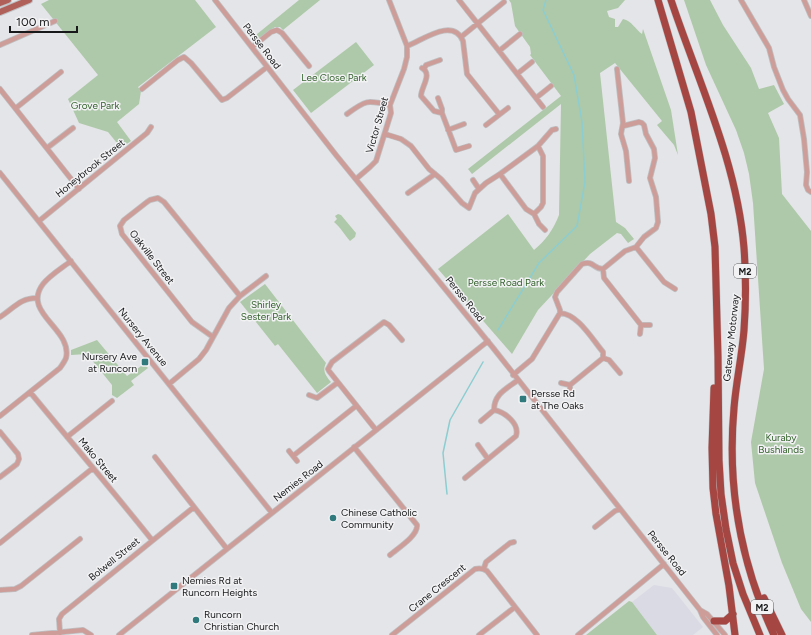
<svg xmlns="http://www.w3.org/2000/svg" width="811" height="635" viewBox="0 0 811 635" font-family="Figtree,sans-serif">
	<rect width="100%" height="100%" fill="#e4e5e8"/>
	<!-- built -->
	<path fill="#dadae5" d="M654,585L672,588L703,627L693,635H657L632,602Z"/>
	<!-- green -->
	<path fill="#aec9a9" d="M49,0H195L216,27L138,87L141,91L139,104L117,122L131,141L121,148L108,132L79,123L68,99L98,75L41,4Z
		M299,0H320L283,30L280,27H275L258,39L255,40L252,38Z
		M509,0H625L618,8L607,11L609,17L615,19V27H618L623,19C632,21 635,29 642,34L643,29L671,110L678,155L674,145L657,125L662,121L615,63L600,73L616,222L625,228L634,239L628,243L621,234L617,233L590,254L538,310L512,354L438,269L508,214L534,250C546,240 553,230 559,215L561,104L472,174L468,169L561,96L530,55L531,54L530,47L515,26L511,3Z
		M684,0H710L723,25L751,68L759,89L774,85L784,104L768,113L779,138L782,194L811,231V622L801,609L782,563L755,483L751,442L764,369L753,203L749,174L744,153L736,130L706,65Z
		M356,42L374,65L311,113L293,90Z
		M338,214L341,215L356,233L355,237L350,241C344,234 341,228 334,222L337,219L335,216Z
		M265,284L326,363C322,371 326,376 331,382L317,393L278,344L275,346L240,302Z
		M97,340L127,376L144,364L148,368L131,381L134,385L117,398L112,395V385L87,354L71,355V350Z
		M629,601L632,602L657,635H586Z"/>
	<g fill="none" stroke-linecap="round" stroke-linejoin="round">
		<!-- stream -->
		<path stroke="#8ccdd1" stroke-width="1.5" d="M498,330L539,263L577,226L585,182L582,122L574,75L543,10L546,0
			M447,494L443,453L450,420L483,362"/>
		<!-- minor casing -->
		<g stroke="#bfc0c3" stroke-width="6">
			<path id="minor" d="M215,0L336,155L494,349L700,610L703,617L717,635
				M459,0L543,107
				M741,0L769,48L774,67L783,90L788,99L800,115L804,139L807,172L806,185L808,190L811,192
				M804,0L811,16
				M461,37L504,2
				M0,45L55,21
				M407,46C423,40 453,17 463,41L467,74L499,114
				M252,47L271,32L277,30L282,33L309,66
				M499,51L520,34
				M422,68C433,74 421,87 421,96L434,111L442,113L456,150L469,146
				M424,69L426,65L440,60
				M617,69L623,123L621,134L626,151L629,181
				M517,74L532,62
				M0,89L79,189
				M142,89L178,60L184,57L191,63L222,100L227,98L267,67
				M438,98L442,109V113
				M536,98L551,86
				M16,108L61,72
				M347,114C366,100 367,100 390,105
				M486,125L508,108
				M448,130L464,124
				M385,134L401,139L411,146L429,169L441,179L462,203L469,208L475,193L486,183L500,174
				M538,146L552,130L556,129
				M47,148L73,128
				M0,173L272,513
				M356,179L370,167L376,161L391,113L390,105L404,69L407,57V46L389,0
				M473,180L479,189
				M408,193L435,174
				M534,214L526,209L500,174L538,146L543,156V203L541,207L534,214L539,224L545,230
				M39,221L147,133L151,127
				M636,247L664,282L675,289
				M603,269L604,278L641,325
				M560,313C578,314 592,339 603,352V358L570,385
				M0,317C14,308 20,298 37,298
				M640,334L641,325H650
				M213,337L192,322L122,234L120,226L124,220L147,202L150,200L158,198L164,202L240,296
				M603,358L609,360L620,373
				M513,375L532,359L560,313V310L555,297L557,292L582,264C594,260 593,269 603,269L625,251L636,247L644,237L656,228L658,222L656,197L650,178L655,158L654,149L646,134L644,125L642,123L639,122L623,126
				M561,383L570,385V394
				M169,384L199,359L206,350L229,308L240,296L266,276
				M30,392C71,442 112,490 152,540
				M309,395L317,398L337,383
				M494,410C494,394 506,389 518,380
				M0,416L60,368C62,365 65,361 66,358C73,329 21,313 43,284C50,275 62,268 71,261
				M376,430L329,371L328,369L332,362L384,322L389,325L402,340
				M0,432L18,454L19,459L17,464L0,477
				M67,437L112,401
				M478,445L488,459
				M354,447L417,525C418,536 398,548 390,555
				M289,451L297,461
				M293,456L356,406
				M155,457L227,549
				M465,478L516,436C520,424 505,412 494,410L481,421
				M595,527L615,511L620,509
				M0,543L93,468
				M484,568L486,562L510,543L514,542
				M0,590L15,589L21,586L80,539
				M700,610L707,614L725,635
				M60,633L59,619L62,614L194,507
				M32,635L83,630L91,635
				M119,635L488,341
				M392,635L475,569C480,568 483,568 487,571L537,635
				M479,635L515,607
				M578,635L664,564"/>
		</g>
		<!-- major casing -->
		<g stroke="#bfc0c3" stroke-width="8">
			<path id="major" d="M0,3L8,0
				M0,12L29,0"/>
		</g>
		<!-- highway casing -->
		<g stroke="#bfc0c3" stroke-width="8">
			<path id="highway" d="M658,0L691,112L711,214L715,247L718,357L719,460L721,494L726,529L733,563L743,594L760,635
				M671,0C698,81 737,162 744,248C746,275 746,303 744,330C742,356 736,382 734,408C727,486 741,564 774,635
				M714,388L712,448L713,488L716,514L729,586L735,635
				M764,598L782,635
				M714,621H725L733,614"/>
		</g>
		<!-- minor -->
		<use href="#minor" stroke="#cd9e99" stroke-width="4.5"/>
		<!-- major -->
		<use href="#major" stroke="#b15f59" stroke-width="6"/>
		<!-- highway -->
		<use href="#highway" stroke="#a54642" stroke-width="7"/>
	</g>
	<!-- markers -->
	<g fill="#30797c" stroke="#f2f2f5" stroke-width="1.5">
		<rect x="141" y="358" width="8" height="8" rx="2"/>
		<rect x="519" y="395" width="8" height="8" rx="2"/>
		<circle cx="333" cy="518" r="4"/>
		<rect x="170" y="582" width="8" height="8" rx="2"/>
		<circle cx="196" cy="620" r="4"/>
	</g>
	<g text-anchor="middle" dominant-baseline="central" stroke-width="3" stroke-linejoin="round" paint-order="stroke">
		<!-- shield labels -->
		<g fill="#f2f2f5" stroke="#595a5c" stroke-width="1">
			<rect x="734" y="264" width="22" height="14" rx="3"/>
			<rect x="751" y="600" width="22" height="14" rx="3"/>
		</g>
		<g font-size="9" font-weight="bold" fill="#18191a">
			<text x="745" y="271">M2</text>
			<text x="762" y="607">M2</text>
		</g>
		<!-- street labels -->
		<g font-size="10" fill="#18191a" stroke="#f2f2f5">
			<text transform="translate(262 46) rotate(52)">Persse Road</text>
			<text transform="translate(377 125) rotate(-74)">Victor Street</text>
			<text transform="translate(90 168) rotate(-39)">Honeybrook Street</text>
			<text transform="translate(152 257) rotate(52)">Oakville Street</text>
			<text transform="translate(465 299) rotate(51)">Persse Road</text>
			<text transform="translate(143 337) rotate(51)">Nursery Avenue</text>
			<text transform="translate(731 338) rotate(-84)">Gateway Motorway</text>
			<text transform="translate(98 460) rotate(50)">Mako Street</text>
			<text transform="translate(298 481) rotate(-38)">Nemies Road</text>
			<text transform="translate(667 553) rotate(51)">Persse Road</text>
			<text transform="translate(114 559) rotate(-39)">Bolwell Street</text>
			<text transform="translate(437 588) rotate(-39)">Crane Crescent</text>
		</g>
		<!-- park labels -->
		<g font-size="10" fill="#34622c" stroke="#f2f2f5">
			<text x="334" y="77">Lee Close Park</text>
			<text x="95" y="105">Grove Park</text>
			<text x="506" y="282">Persse Road Park</text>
			<text x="266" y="304">Shirley<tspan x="266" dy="12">Sester Park</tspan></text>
			<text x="781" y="437">Kuraby<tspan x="781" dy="12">Bushlands</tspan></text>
		</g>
		<!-- poi labels -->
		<g font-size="10" fill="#18191a" stroke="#f2f2f5" text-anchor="start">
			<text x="137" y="356" text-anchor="end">Nursery Ave<tspan x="137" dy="12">at Runcorn</tspan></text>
			<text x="531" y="393">Persse Rd<tspan x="531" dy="12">at The Oaks</tspan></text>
			<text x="341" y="512">Chinese Catholic<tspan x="341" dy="12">Community</tspan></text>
			<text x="182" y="580">Nemies Rd at<tspan x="182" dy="12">Runcorn Heights</tspan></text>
			<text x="204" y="614">Runcorn<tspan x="204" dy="12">Christian Church</tspan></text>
		</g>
	</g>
	<!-- scale -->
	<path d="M10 26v6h67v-6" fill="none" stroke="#18191a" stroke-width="2"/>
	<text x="16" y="26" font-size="12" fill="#18191a" stroke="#f2f2f5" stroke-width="3" paint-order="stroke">100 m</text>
</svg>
